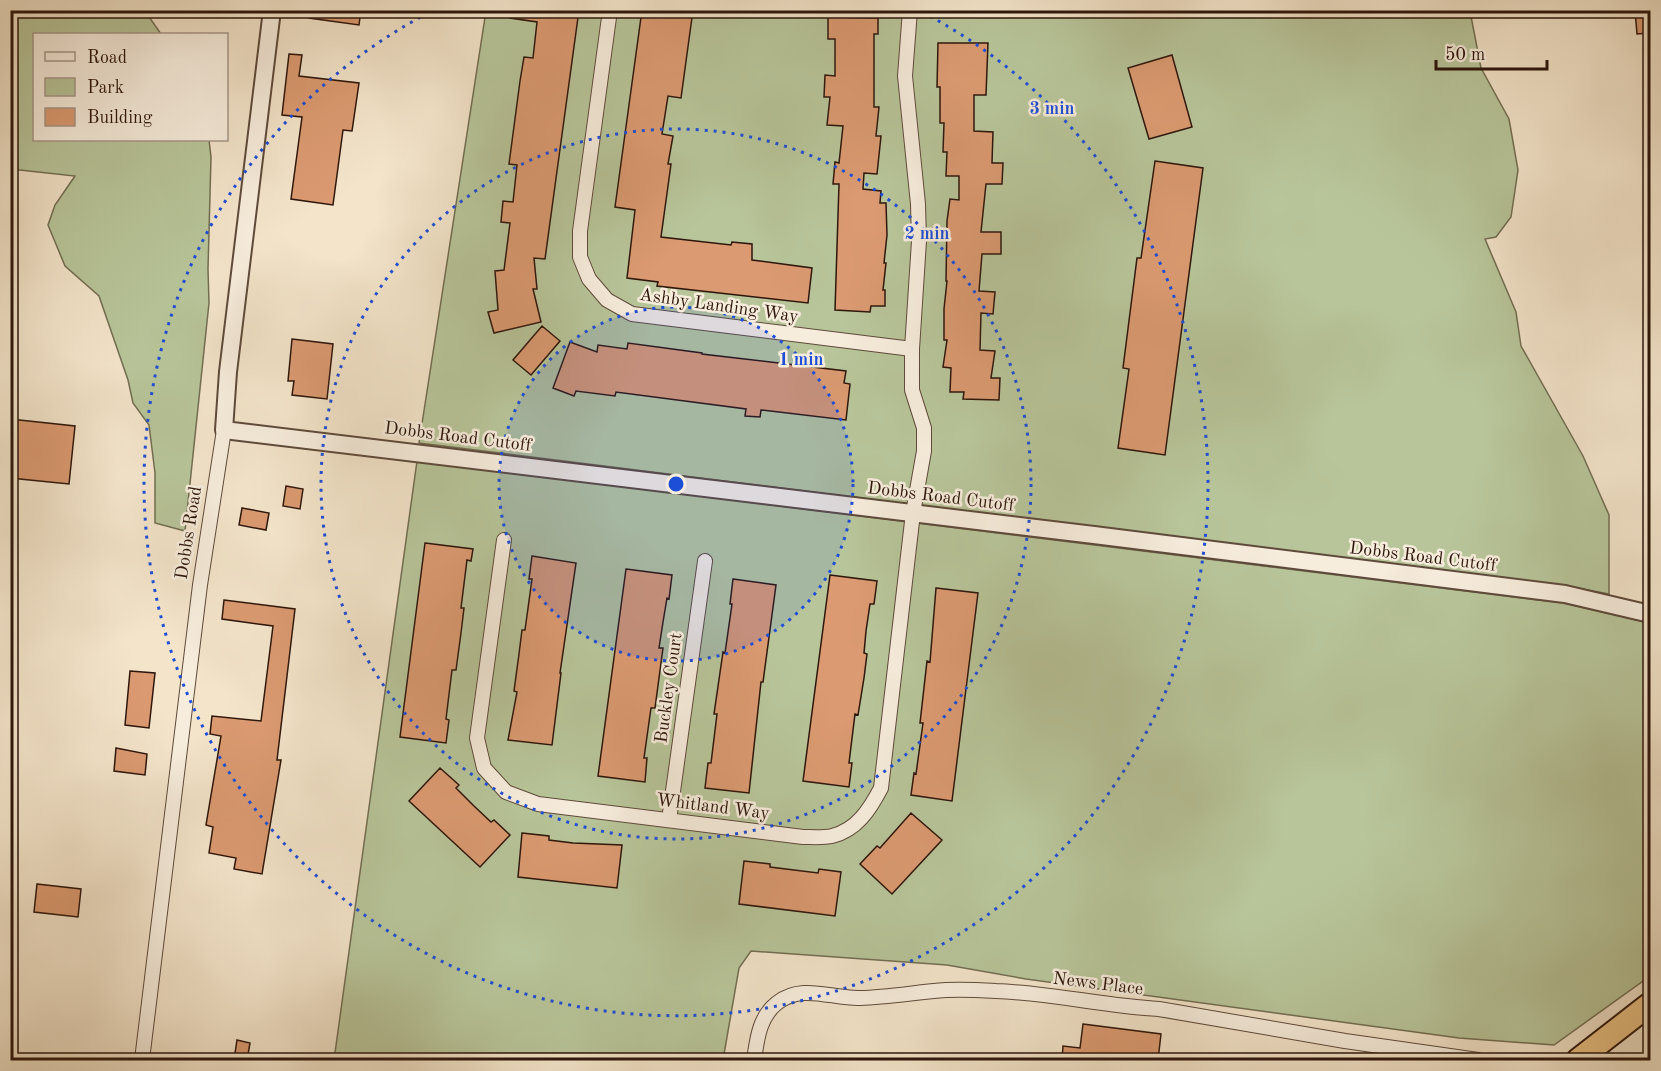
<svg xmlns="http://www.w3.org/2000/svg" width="1661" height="1071" viewBox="0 0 1661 1071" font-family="'Old Standard TT',serif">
	<rect width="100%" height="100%" fill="#f3e4ca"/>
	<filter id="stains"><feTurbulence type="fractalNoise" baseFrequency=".00333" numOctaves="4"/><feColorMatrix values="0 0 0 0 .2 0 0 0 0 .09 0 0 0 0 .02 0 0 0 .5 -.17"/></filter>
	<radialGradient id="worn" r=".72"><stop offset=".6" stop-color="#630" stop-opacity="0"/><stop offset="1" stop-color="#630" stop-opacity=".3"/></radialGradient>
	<!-- green -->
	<path fill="#b8c59a" stroke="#726e52" stroke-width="1.5" d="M10,11H145L161,34H34V140H209L211,157L208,269L209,303L185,531L155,523V473L149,425L133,403L128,380L99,296L65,266L48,225L55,205L75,176L11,169Z
		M486,11H1470L1481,68L1509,119L1518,170L1511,217L1496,237L1485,239L1516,312L1521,346L1583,456L1609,515V594L1566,586L419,443Z
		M417,461L1563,603L1650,623V976L1554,1045L1459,1038L1026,979L947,965L751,951L739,968L723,1060H334Z"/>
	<!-- building -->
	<path fill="#db9a71" stroke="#2d160b" stroke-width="1.5" d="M309,10H361L359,25L309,18Z
		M510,10H579L545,259L534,258L537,289H533L541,322L494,333L488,312L498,310L495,271L504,270L510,223L501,222L503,201L513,202L517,165L509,164L520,81L524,57L533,58L537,22L510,18Z
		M642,10H693L681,98L668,96L662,134L673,136L668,164H671L661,237L731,245L732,242L752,244V260L812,268L808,303L657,286L658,282L627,278L635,210L615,207Z
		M1635,10H1650V33L1637,34Z
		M828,17L878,18V34H874V107H879L876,136H881L877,174L864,173L863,189L881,191L880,203H886L887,235L884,263H886L883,290H885V306H871L870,312L835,310L839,184H833L835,162L839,163L843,126L827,125L830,97H824L825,75L835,76V39H828Z
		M938,43H988L986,95H974V131L993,132L992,163H1003L1002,184H986L981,232H1001V254H982L979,291L995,292L993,314L981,313L980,350L995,351L991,378H1000L999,400L963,399L964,392H950L951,368L943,367L947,340H944V309L947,281H946L947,221L950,199L959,200V176H946L947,152H943L944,123H940V87H937Z
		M289,54L302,55L299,76L359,83L352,131L343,130L333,205L291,199L302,117L282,115Z
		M1172,55L1192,127L1149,139L1128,68Z
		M1155,161L1203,168L1165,455L1118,448L1129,369L1123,368L1137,258H1141Z
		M542,326L560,341L531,375L513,360Z
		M292,339L333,344L327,399L292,395L294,381H288Z
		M570,342L597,352L598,345L627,349L628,343L702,353V354L846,371L844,383L850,384L846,420L761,410L760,417L745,416L746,409L616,392L615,396L576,391L574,396L553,388Z
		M10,419L75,426L69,484L10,478Z
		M286,486L303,489L300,509L283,506Z
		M242,508L269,513L266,530L239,525Z
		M425,543L473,549L471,561L467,560L461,608H464L461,633L456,670H452L446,719L449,720L446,743L400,737Z
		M532,556L576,563L560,673H561L552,745L508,740L517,692L514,691L519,654L522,630H525L532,579H529Z
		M626,569L672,575L669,599L667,598L663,622L659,648H663L655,708H651L644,758H647L645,782L598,776Z
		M830,575L877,581L874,604H870L866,631L864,653L867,654L864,678L858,715L855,714L849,763H852L849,787L803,781Z
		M733,579L776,585L763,682H761L749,793L705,788L708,763H711L717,714H714L723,652L725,653L732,604H730Z
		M936,588L978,593L952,801L911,795L914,773L916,774L923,723H920L927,661L930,662Z
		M224,600L295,609L277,760H281L262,874L234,869L236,858L209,853L213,827L206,825L221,736L210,734L212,716L261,721L273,626L222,619Z
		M130,671L155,673L149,728L125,725Z
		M116,748L147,754L145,775L114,771Z
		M440,768L459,785L456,788L474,806L491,822L494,820L510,835L480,867L409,801Z
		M911,813L942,840L892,894L860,864L877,846L880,848Z
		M522,833L549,836V840L573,843L622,845L617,888L518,877Z
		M744,861L770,864V867L818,873L819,869L841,872L835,916L739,904Z
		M37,884L81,889L78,917L34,912Z
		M1083,1024L1161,1034L1158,1060H1062L1063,1046L1080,1048Z
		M237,1040L250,1043L247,1060H234Z"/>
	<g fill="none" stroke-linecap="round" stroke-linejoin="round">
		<!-- minor casing -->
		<g stroke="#5e4a3b" stroke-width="16">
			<path id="minor" d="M610,10L580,231V257L589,279L607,300L632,314L912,349
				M504,540L477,738L484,768L506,792L538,804L803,837C812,837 823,838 832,836C857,830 870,809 881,788L913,513L924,451V428L912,390V349L919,241L918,204L905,76L910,10
				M669,820L705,561
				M142,1060L200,585L224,430
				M754,1060C757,1040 759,1017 777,1003C802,983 832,999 860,998C889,997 918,992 946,990C963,989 980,990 996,991C1051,993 1105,1006 1159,1009L1345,1041L1478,1060"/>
		</g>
		<!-- tertiary casing -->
		<g stroke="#5e4a3b" stroke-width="20">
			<path id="tertiary" d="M272,10L228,372L224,430L1094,535L1565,594L1650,614"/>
		</g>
		<!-- trunk casing -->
		<g stroke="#2d160b" stroke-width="26">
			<path id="trunk" d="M1578,1060L1650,1004"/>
		</g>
		<!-- minor -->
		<use href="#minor" stroke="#f7eddd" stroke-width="14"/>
		<!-- tertiary -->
		<use href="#tertiary" stroke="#f7eddd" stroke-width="16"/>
		<!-- trunk -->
		<use href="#trunk" stroke="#eac285" stroke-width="22"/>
	</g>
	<!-- distance rings -->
	<circle cx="676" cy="484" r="177" fill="#1d4ed8" fill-opacity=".12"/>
	<g fill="none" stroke="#1d4ed8" stroke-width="3" stroke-dasharray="3 6">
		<circle cx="676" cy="484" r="177"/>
		<circle cx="676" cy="484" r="355"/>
		<path d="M922 12A532 532 0 1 1 430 12"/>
	</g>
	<g text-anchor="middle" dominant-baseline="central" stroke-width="5" stroke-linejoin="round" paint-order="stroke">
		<!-- street labels -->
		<g font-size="18" fill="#2d160b" stroke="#f7eddd">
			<text transform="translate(719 306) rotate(8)">Ashby Landing Way</text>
			<text transform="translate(458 437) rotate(7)">Dobbs Road Cutoff</text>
			<text transform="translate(941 497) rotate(7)">Dobbs Road Cutoff</text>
			<text transform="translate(189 533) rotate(-81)">Dobbs Road</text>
			<text transform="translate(1423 557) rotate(7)">Dobbs Road Cutoff</text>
			<text transform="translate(669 688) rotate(-82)">Buckley Court</text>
			<text transform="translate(713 807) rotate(7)">Whitland Way</text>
			<text transform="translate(1098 984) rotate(7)">News Place</text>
		</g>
	</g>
	<circle cx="676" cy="484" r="9" fill="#1d4ed8" stroke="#f7eddd" stroke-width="3"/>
	<g font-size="18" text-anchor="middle" font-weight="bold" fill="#1d4ed8" stroke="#f7eddd" stroke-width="5" stroke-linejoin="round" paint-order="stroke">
		<text x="1052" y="114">3 min</text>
		<text x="927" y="239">2 min</text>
		<text x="801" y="365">1 min</text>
	</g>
	<!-- margin -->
	<rect width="1661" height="1071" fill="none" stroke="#f3e4ca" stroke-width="36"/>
	<rect x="12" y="12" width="1637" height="1047" fill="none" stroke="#2d160b" stroke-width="3"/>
	<rect x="18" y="18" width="1625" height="1035" fill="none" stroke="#2d160b" stroke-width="1.5"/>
	<!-- legend -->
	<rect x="33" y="33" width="195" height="108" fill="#f7eddd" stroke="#a69789" stroke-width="1.5"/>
	<rect x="45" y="52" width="30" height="9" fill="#f7eddd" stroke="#a69789" stroke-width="1.5"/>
	<text x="87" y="63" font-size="18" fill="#2d160b">Road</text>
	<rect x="45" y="78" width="30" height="18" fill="#b8c59a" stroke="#a69789" stroke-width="1.5"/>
	<text x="87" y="93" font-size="18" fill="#2d160b">Park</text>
	<rect x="45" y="108" width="30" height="18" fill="#db9a71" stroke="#a69789" stroke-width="1.5"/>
	<text x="87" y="123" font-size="18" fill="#2d160b">Building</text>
	<!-- scale -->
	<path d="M1436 60v9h111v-9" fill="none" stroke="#2d160b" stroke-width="3"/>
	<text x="1445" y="60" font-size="18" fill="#2d160b" stroke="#f7eddd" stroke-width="4.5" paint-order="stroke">50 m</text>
	<rect width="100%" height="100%" filter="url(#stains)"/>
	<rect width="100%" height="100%" fill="url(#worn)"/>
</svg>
